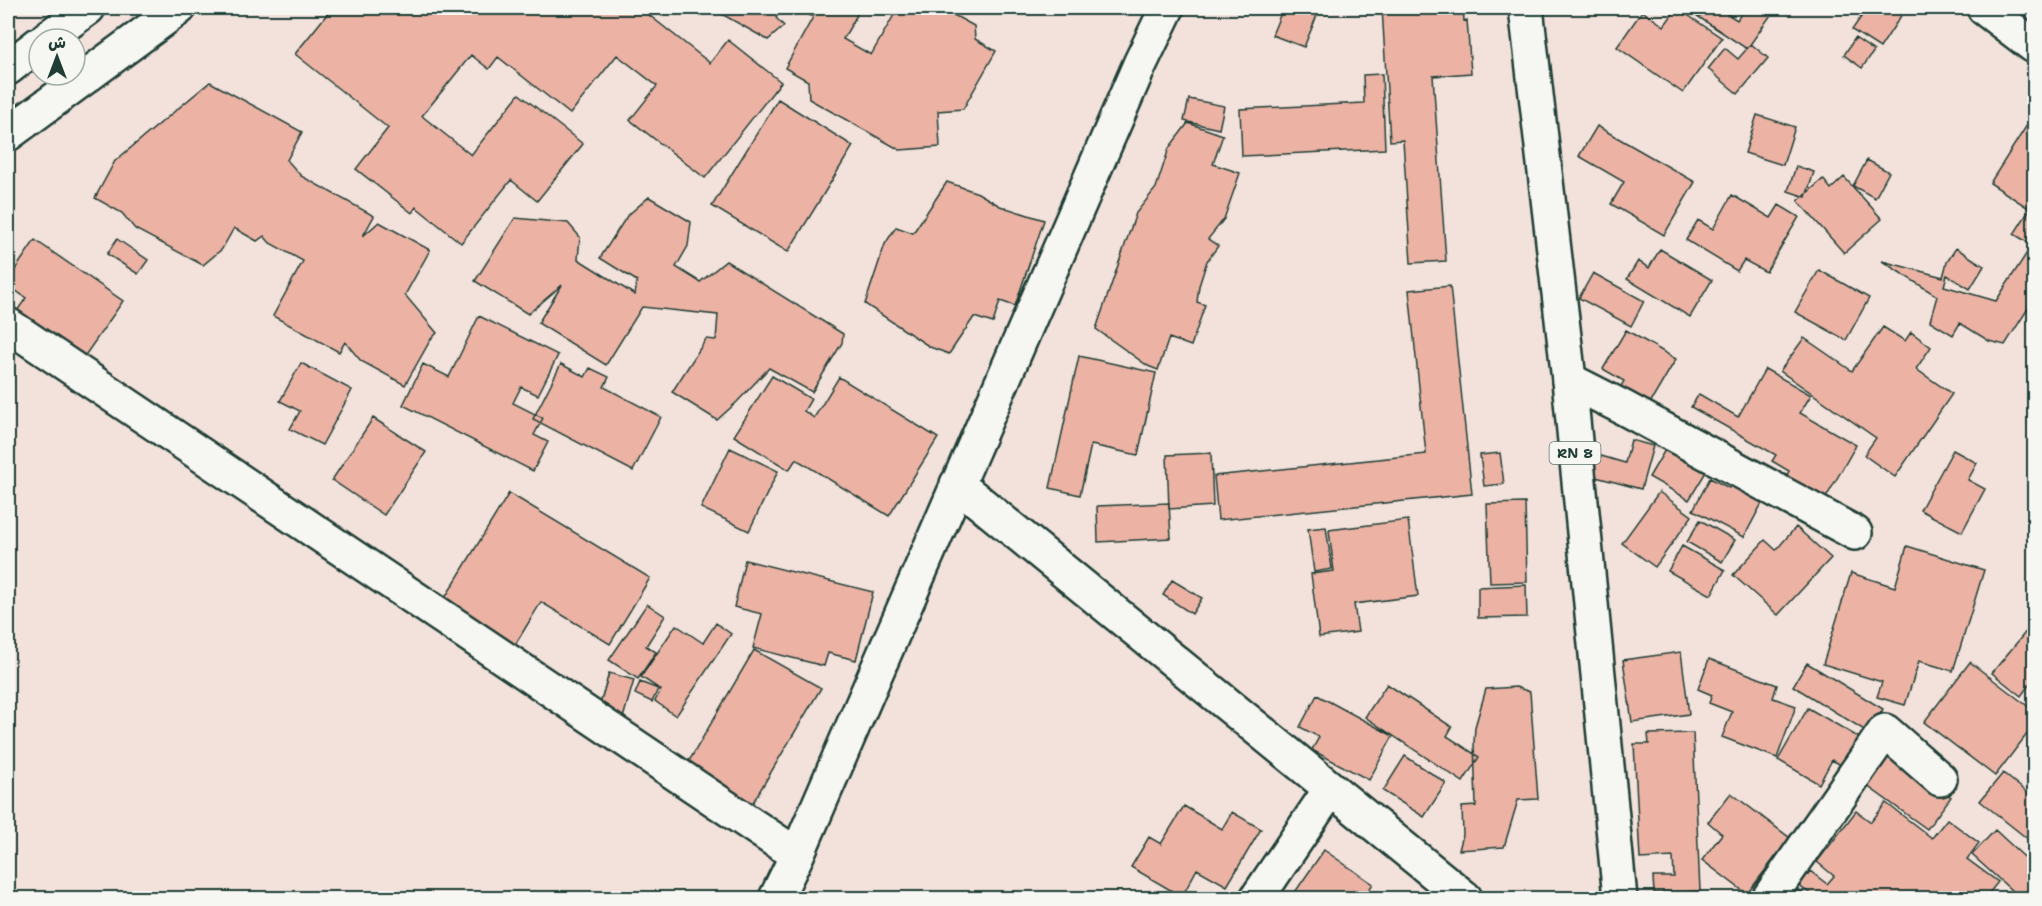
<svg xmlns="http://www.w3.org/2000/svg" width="2042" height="906" viewBox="0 0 2042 906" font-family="'Shantell Sans','Playpen Sans Arabic',sans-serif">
	<rect width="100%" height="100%" fill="#f3e2db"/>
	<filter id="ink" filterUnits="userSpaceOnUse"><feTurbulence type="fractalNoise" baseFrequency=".0167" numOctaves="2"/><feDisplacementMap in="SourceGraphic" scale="12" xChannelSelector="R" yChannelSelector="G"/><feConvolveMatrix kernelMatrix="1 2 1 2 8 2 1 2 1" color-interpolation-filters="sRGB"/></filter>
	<g filter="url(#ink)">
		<!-- building -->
		<path fill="#ecb3a5" stroke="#1f3d34" stroke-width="1.5" d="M332,8H640L710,63L728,40L781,82L705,178L630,120L657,86L617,55L570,114L498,57L489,69L471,55L422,116L471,155L519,94L583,144L537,201L511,180L461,243L416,207L412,213L356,169L388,128L295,54Z
			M711,8H782L776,18L784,26L768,40Z
			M797,8H861L843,39L871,55L898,8H941L974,26L975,39L996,51L963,109L938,111L940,147L900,150L809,99L808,81L785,68L813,17Z
			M1283,8H1320L1304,47L1272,35Z
			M1382,8H1463L1464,21L1467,20L1471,73L1433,76L1446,261L1411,263L1403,140L1390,141Z
			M1677,8L1722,38L1683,93L1617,47L1642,11L1664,26Z
			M1685,8H1718L1737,20L1745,8H1767L1773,12L1747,49Z
			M1867,8H1906L1880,48L1852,30Z
			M1855,38L1874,51L1862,68L1844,55Z
			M1751,44L1768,58L1738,94L1708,69L1725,48L1738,59Z
			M1382,74L1385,149L1242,156L1240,109L1364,103L1363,75Z
			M210,82L302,132L287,160L301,176L374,216L363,236L379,222L430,250L405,295L437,333L431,339L405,385L361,361L345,342L339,352L273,316L303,261L270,243L264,236L257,241L234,228L222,249L203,265L135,229L122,213L95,198L115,161Z
			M778,99L853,146L788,252L712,206Z
			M1189,99L1224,106L1219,129L1184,121Z
			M2034,114V293L2029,307L2005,345L1989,341L1960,323L1953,335L1930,321L1937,296L1882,261L1943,277L1947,262L1956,248L1984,266L1970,289L1947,275L1944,286L1996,301L2032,245L2014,234L2030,209L1990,183Z
			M1757,115L1795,127L1783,165L1745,153Z
			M1188,123L1223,135L1213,164L1240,173L1224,219L1208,239L1218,246L1207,261L1199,286L1197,302L1205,305L1191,346L1169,338L1158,370L1148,366L1096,329L1136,213L1156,188L1169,148Z
			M1597,126L1695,182L1664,235L1611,204L1624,182L1579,156Z
			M1867,160L1889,172L1875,198L1853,186Z
			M1796,166L1814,172L1806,197L1788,191Z
			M1844,177L1882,219L1844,253L1798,201L1823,179L1831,189Z
			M947,182L978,193L1000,206L1044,220L1015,306L1000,301L993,323L974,317L949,354L930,347L865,304L885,244L896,227L913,233Z
			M1732,195L1771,218L1779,205L1799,217L1766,272L1744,260L1737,271L1686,240L1698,220L1713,229Z
			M649,197L691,222L688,246L676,267L700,282L726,261L843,334L842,343L812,392L769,368L737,402L717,420L672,392L706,339L716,340L718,315L642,307L606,365L538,323L562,285L528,314L475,281L515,218L568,223L580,237L578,259L635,295L637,281L600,258L627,216Z
			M117,239L148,260L138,274L107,254Z
			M35,240L123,301L84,357L17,311L26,298L8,285V280Z
			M1660,249L1712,280L1690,317L1627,279L1638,261L1649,268Z
			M1819,270L1869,298L1846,340L1795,312Z
			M1593,273L1644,301L1631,326L1579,298Z
			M1450,286L1472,494L1218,520L1214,476L1426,454L1409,290Z
			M479,316L558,355L538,395L521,387L513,403L543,418L534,435L548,442L533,471L403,405L423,364L449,377Z
			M1883,327L1905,341L1911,332L1931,347L1916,369L1952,394L1895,477L1864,455L1876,438L1780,371L1804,338L1852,371Z
			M1626,330L1676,359L1649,405L1620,388L1624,381L1603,369Z
			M1079,356L1156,373L1138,455L1091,445L1080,495L1050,488Z
			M301,363L352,390L322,445L290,429L300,411L280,401Z
			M561,364L585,377L590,368L609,377L604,387L661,417L633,471L533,419Z
			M1765,369L1811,395L1800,413L1856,445L1819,510L1780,488L1789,471L1772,461L1776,455L1691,407L1699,394L1738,417Z
			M772,376L811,399L804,411L814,418L839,377L938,438L889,516L796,459L789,470L734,436Z
			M373,418L426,452L384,515L332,480Z
			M1672,438L1712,462L1689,500L1649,477Z
			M1631,440L1653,446L1641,489L1592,476L1598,455L1625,463Z
			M730,448L778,471L749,531L701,508Z
			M1953,450L1977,463L1968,480L1985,489L1962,532L1920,510Z
			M1211,453L1213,506L1169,509L1167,455Z
			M1500,453L1504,484L1484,486L1480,455Z
			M1738,473L1769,490L1744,537L1693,510L1710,478L1729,488Z
			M1659,492L1692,516L1655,567L1622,543Z
			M509,493L650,578L610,644L541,602L512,650L440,606Z
			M1169,503L1171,538L1098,542L1097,506Z
			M1525,503L1527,582L1490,583L1487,504Z
			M1408,520L1418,596L1354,604L1358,632L1319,637L1311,574L1334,571L1329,530Z
			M1700,520L1735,540L1722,562L1687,542Z
			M1326,527L1332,569L1314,572L1308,529Z
			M1796,527L1831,558L1778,615L1733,575L1765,540L1776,550Z
			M1682,546L1725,570L1711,595L1668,571Z
			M1907,546L1984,570L1953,671L1919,661L1905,705L1877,697L1882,682L1823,664L1851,573L1895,587Z
			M745,560L873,592L856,660L828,653L824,666L753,648L762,614L734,607Z
			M1172,580L1202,598L1192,614L1163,595Z
			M1526,585L1527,617L1478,618V587Z
			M647,604L665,616L646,646L656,652L638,679L609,660Z
			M716,623L731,634L676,716L655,701L661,690L641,677L676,625L703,643Z
			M2028,629L2034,634V678L2021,696L1992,673Z
			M754,650L821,688L752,804L726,789L682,773Z
			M1681,652L1689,714L1632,722L1623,660Z
			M1709,659L1777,685L1773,698L1796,706L1777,758L1722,737L1732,712L1709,703L1712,695L1698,689Z
			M1970,662L2034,711V725L1995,776L1924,722Z
			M1807,663L1883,709L1869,733L1793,686Z
			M609,673L634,680L623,718L598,711Z
			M640,682L658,689L652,702L635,694Z
			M1387,684L1452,727L1447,736L1479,757L1463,782L1365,717Z
			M1516,687L1530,692L1538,799L1518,800L1504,847L1459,850L1463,835L1462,807L1476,806L1474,743L1475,727L1486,689Z
			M1317,695L1393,736L1369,780L1312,750L1319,737L1300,727Z
			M1808,708L1865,741L1848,769L1832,760L1819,784L1778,760Z
			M1693,733L1700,891L1654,893L1653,877H1674L1673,857L1640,859L1634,744H1649L1648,734Z
			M1883,747L1951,797L1927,829L1859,780Z
			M1405,756L1446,783L1424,817L1383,791Z
			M2003,773L2034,798V844L1980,801Z
			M1731,793L1790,838L1747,894L1702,860L1722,834L1708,822Z
			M1886,803L1932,838L1947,819L1979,843L1967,859L1998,882L1985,898H1968L1960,893L1956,898H1817L1799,886L1810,871L1827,884L1834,876L1817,862L1856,811L1871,822Z
			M1184,806L1222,829L1232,812L1261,829L1227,886L1197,869L1184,893L1194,898H1184L1131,867L1149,837L1161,844Z
			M1995,830L2034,866V892L2028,898H2020L1972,855Z
			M1324,850L1373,884L1363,898H1291Z
			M1792,886L1811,898H1784Z"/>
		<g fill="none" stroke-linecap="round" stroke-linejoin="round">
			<!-- street casing -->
			<g stroke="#1f3d34" stroke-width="38">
				<path id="street" d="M1984,8L2034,46
					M8,325L797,855
					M1569,380L1624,408L1855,533
					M957,484L1465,898
					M776,898L797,855L1140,64L1167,8
					M1257,898L1330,790
					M1769,898L1885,731L1940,779"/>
			</g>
			<!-- primary casing -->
			<g stroke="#1f3d34" stroke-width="38">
				<path id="primary" d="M1526,8L1569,380L1620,898"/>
			</g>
			<!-- highway casing -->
			<g stroke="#1f3d34" stroke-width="38">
				<path id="highway" d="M46,39L88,8
					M8,68L39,44
					M8,134L179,8"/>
			</g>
			<!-- street -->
			<use href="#street" stroke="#f6f6f2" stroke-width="33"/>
			<!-- primary -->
			<use href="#primary" stroke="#f6f6f2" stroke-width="33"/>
			<!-- highway -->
			<use href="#highway" stroke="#f6f6f2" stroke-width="33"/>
		</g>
	</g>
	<g text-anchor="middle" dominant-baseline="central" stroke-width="4.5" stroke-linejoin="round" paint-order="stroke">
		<!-- shield labels -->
		<rect fill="#f6f6f2" stroke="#60746d" stroke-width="1.5" x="1549.5" y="442" width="51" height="22" rx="4.5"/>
		<g font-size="14" font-weight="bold" fill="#1f3d34">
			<text x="1575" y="453">RN 8</text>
		</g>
	</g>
	<!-- margin -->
	<rect width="2042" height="906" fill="none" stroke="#f6f6f2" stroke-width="30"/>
	<rect x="15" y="15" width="2012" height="876" fill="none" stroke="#1f3d34" stroke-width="2" filter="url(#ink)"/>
	<!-- north arrow -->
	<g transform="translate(57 57)"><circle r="28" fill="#f6f6f2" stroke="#a0aca6" stroke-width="1.5"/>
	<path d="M0-4.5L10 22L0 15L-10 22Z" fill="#1f3d34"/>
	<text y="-9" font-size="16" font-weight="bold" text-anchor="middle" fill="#1f3d34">ش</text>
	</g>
</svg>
